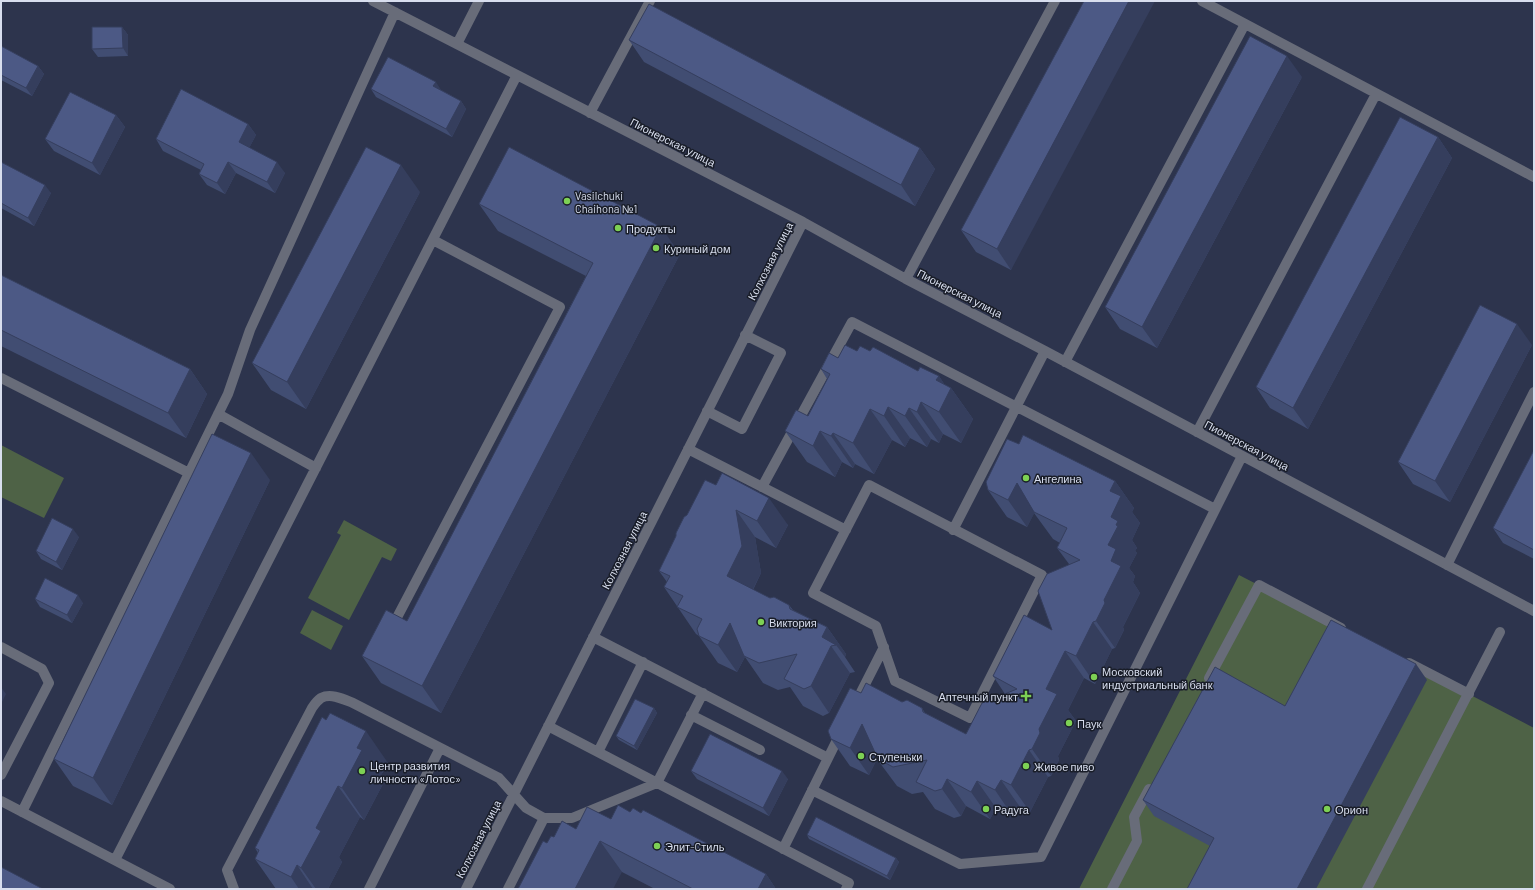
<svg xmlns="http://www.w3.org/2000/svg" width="1535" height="890" viewBox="0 0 1535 890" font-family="Barlow,sans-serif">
	<rect width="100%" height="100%" fill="#2d344d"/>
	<!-- green -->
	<path fill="#4e6246" d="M1,445L64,478L44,518L1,497Z
		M344,520L397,549L391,561L382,557L349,620L308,598L341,535L337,533Z
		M1239,575L1534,728V889H1079Z
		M312,610L343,626L331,650L300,633Z"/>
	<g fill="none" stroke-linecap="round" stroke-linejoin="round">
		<!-- minor -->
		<path stroke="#686c79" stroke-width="10" d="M373,1L803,222L906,279L1045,351L1534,611
			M1202,1L1534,177
			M457,44L479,1
			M590,113L650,1
			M906,279L1055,1
			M1065,362L1245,24
			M1,378L189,473
			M707,411L742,429L781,353L745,335
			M218,414L316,468
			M1197,432L1376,94
			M688,449L846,530
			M869,485L1042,575L970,718L895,681L876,626L813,593Z
			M762,487L852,322L1215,509
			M953,530L1045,351
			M1447,565L1534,392
			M392,627L560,307L433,240
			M593,637L828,758
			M1,647L42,669L49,683L1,775
			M1409,663L1469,694
			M1209,678L1259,585L1341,628
			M854,706L884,647
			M691,715L760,750
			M548,726L849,883L846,889
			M598,752L643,662
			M812,790L960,864L1041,857L1242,456
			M1,801L170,889
			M22,812L228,394L250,330L395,12
			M783,849L841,732
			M115,860L517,75
			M234,889L227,870L312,708C314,705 318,700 321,698C331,693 343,699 353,703L499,778L526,808L544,818H572L657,783L703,693
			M369,889L440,748
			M466,889L803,222
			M508,889L544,818
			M1112,889L1137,841L1134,817L1149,789
			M1367,889L1500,632"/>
	</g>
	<!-- wall -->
	<path fill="#414d72" d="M1084,1L1011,270L976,252L961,230Z
		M122,27L128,35V56L98,57L92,49Z
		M629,40L920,148L935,169L915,206L644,62Z
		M1,46L38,66L44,74L32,96L1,80Z
		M1302,77L1157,348L1120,329L1105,307Z
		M371,89L441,90L461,101L466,109L452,137L376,97Z
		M116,115L125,127L100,175L54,151L45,139Z
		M248,124L256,135L249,148L285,173L275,193L236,173L225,194L207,185L199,174L201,170L163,151L156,139Z
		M1438,137L1452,158L1308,429L1270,408L1256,387Z
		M1,162L51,193L34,226L1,208Z
		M420,192L306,409L271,390L252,363Z
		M479,204L680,254L441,713L381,683L362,656L407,621L586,276L498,231Z
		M1,275L190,369L207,394L186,438L1,346Z
		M1532,345L1450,502L1413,484L1398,462Z
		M857,351H870L918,371L939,376L944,384L951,388L973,419L961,443L943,434L939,443L931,439L927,447L910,438L905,447L892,440L874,474L855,464L853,468L842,462L835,477L807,462L785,431L808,416L827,379L821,369L838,358Z
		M1019,444L1115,481L1134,508L1132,512L1140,523L1132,540L1137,548L1135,551L1137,553L1129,568L1135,576L1133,582L1140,593L1123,627L1124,630L1115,648L1112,649L1095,684L1084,678L1068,710L1076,721L1058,756L1059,760L1051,776L1048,777L1030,812L1020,807L1014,818L996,808L990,819L966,806L961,816L954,818L935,809L923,792L912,794L897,786L877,759L869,775L850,766L831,739L861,693L902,702L922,708L925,713L966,734L1005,694L993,676L1052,630L1069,564L1057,548L1060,543L1053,539L1034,513L1027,527L1007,517L988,490Z
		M1534,450V559L1503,543L1493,528Z
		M270,480L112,805L73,786L54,759Z
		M716,485L788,525L776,548L755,537L761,573L753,590L770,598L789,605L793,610L827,627L846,654L845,657L855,672L850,673L829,713L823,716L803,706L790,687L778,690L763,683L745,657L737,672L718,663L699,636L696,634L664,587L667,582L659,571L687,515Z
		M79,537L62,570L41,559L36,551Z
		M35,599L83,603L72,623L40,607Z
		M1427,680L1210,846L1154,816L1143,800L1285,706Z
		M654,708L657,713L637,750L619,740L616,736Z
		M326,720L388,763L380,777L384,782L364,820L360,817L339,857L342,862L328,889H276L255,859L258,853L255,848Z
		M691,771L788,779L769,816L697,779Z
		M630,812L766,874L776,889H655L622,872L547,843L554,837L576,829L611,819Z
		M807,835L896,858L899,862L890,880L809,839Z"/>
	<!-- shaded-wall -->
	<path fill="#353e5d" d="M1129,1H1155L1011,270L997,249Z
		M122,27L128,35V56L123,48Z
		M1287,56L1302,77L1157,348L1142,327Z
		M38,66L44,74L32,96L26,88Z
		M436,82L441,90L439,94L433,86Z
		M461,101L466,109L452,137L446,129Z
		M116,115L125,127L100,175L92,163Z
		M248,124L256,135L246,154L239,142Z
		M1438,137L1452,158L1308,429L1293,408Z
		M920,148L935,169L915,206L901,185Z
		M228,162L236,173L225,194L217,183Z
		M277,162L285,173L275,193L267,182Z
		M401,165L420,192L306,409L287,382Z
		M45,185L51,193L34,226L28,218Z
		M661,227L680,254L441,713L422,686Z
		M1517,324L1532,345L1450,502L1435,481Z
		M190,369L207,394L186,438L168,413Z
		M939,376L949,391L951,388L973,419L961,443L939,412L936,380Z
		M921,402L943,434L939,443L917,412Z
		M888,407L910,438L905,447L884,416Z
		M909,408L931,439L927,447L905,416Z
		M870,409L892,440L874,474L853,443Z
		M820,431L842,462L835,477L813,446Z
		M833,433L855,464L853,468L831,436Z
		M251,453L270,480L112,805L93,778Z
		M1115,481L1134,508L1132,512L1140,523L1132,540L1137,548L1135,551L1137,553L1129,568L1135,576L1133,582L1140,593L1123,627L1124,630L1115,648L1096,621L1104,600L1111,561L1108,545L1110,491Z
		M1017,483L1036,510L1027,527L1008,500Z
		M769,498L788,525L776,548L757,521Z
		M736,510L755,537L761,573L746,603L727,576Z
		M73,529L79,537L62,570L56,562Z
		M78,595L83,603L72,623L67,615Z
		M1093,622L1112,649L1095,684L1076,656Z
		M730,623L745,657L737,672L718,645Z
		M827,627L846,654L845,657L836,645L831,646L850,673L829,713L811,686L822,637Z
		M1065,651L1084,678L1068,710L1076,721L1058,756L1059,760L1051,776L1032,749L1046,689Z
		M1416,664L1427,680L1316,889H1297Z
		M1,687L6,694L1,704Z
		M654,708L657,713L637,750L634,746Z
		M862,724L881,751L869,775L850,748Z
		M366,731L388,763L380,777L384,782L364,820L342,788L357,748Z
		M1029,750L1048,777L1030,812L1011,785Z
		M782,771L788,779L769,816L763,808Z
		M947,779L966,806L961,816L942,789Z
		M1001,780L1020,807L1014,818L995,790Z
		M977,781L996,808L990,819L971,792Z
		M338,786L360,817L339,857L342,862L328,889H316L301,868L316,828Z
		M600,841L622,872L613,889H575Z
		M896,858L899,862L890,880L887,876Z
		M297,865L313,889H299L291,877Z
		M766,874L776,889H758Z"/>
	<!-- building -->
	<path fill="#4c5985" stroke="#353e5d" d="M1084,1H1129L997,249L961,230Z
		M649,4L920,148L901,185L629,40Z
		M92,27H122L123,48L92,49Z
		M1250,36L1287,56L1142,327L1105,307Z
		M1,46L38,66L26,88L1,75Z
		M388,57L436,82L433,86L461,101L446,129L371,89Z
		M181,89L248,124L239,142L277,162L267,182L228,162L217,183L199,174L204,164L156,139Z
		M70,92L116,115L92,163L45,139Z
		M1400,117L1438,137L1293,408L1256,387Z
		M366,147L401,165L287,382L252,363Z
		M509,147L661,227L422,686L362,656L386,610L407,621L593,263L479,204Z
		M1,162L45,185L28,218L1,203Z
		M1,275L190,369L168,413L1,330Z
		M1480,305L1517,324L1435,481L1398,462Z
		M845,345L857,351L860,346L870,351L873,347L918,371L920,367L939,376L936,380L951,388L939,412L921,402L917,412L909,408L905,416L888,407L884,416L870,409L853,443L833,433L831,436L820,431L813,446L785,431L796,410L808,416L830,374L821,369L829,353L838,358Z
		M212,434L251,453L93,778L54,759Z
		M1023,435L1115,481L1110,491L1121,496L1111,517L1118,521L1116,525L1118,526L1108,545L1116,549L1111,561L1121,566L1104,600L1105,603L1096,621L1093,622L1076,656L1065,651L1046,689L1057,694L1039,729L1040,733L1032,749L1029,750L1011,785L1001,780L995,790L977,781L971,792L947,779L942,789L935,791L916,782L927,760L893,767L878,759L862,724L850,748L831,739L828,731L850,688L861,693L866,683L902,702L907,700L922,708L923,712L966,734L982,703L1017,689L993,676L1024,615L1052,630L1038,591L1047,574L1080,560L1057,548L1067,528L1034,512L1017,483L1008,500L988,490L986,482L1007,439L1019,444Z
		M1534,450V550L1493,528Z
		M722,473L769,498L757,521L736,510L742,546L727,576L770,598L774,597L789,605L790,609L827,627L822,637L836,645L831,646L811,686L804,689L784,679L797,654L759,663L744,656L730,623L718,645L699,636L697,629L702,619L677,607L683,596L664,587L670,576L659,571L676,536V533L684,517L687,515L705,480L716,485Z
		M52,518L73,529L56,562L36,551Z
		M45,578L78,595L67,615L35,599Z
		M1331,620L1416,664L1297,889H1187L1214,838L1143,800L1215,667L1285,706Z
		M635,699L654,708L634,746L616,736Z
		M330,713L366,731L357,748L362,750L342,788L338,786L316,828L321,831L301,868L297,865L291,877L255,859L259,850L255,848L322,717L326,720Z
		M710,734L782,771L763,808L691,771Z
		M618,805L630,812L633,808L641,813L643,810L766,874L758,889H693L600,841L575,889H518L543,841L547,843L551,836L554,837L562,821L576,829L587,807L611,819Z
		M816,817L896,858L887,876L807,835Z
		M1,867L43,889H1Z"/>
	<!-- markers -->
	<g fill="#7dd154" stroke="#191d28" stroke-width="1.5">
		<circle cx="567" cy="201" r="4"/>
		<circle cx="618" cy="228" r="4"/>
		<circle cx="656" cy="248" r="4"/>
		<circle cx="1026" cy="478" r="4"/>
		<circle cx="761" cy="622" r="4"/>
		<circle cx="1094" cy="677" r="4"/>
		<path d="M1024 690h4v4h4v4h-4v4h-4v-4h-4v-4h4z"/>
		<circle cx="1069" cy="723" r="4"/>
		<circle cx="861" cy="756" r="4"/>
		<circle cx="1026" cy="766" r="4"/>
		<circle cx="362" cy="771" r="4"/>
		<circle cx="986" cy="809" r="4"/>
		<circle cx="1327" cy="809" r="4"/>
		<circle cx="657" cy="846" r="4"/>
	</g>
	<g text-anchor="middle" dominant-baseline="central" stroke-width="3" stroke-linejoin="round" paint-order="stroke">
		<!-- street labels -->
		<g font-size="11" fill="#d8deee" stroke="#191d28">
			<text transform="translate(673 142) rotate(27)">Пионерская улица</text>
			<text transform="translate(770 261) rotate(-63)">Колхозная улица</text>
			<text transform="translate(960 293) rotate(27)">Пионерская улица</text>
			<text transform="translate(1247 445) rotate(28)">Пионерская улица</text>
			<text transform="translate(624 550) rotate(-63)">Колхозная улица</text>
			<text transform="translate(478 839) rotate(-63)">Колхозная улица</text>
		</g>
		<!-- poi labels -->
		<g font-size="11" fill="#d8deee" stroke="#191d28" text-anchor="start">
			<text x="575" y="195">Vasilchuki<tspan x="575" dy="13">Chaihona №1</tspan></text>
			<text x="626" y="228">Продукты</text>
			<text x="664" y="248">Куриный дом</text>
			<text x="1034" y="478">Ангелина</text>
			<text x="769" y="622">Виктория</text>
			<text x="1102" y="671">Московский<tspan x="1102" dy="13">индустриальный банк</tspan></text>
			<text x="1018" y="696" text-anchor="end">Аптечный пункт</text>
			<text x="1077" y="723">Паук</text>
			<text x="869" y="756">Ступеньки</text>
			<text x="370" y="765">Центр развития<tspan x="370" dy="13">личности «Лотос»</tspan></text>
			<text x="1034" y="766">Живое пиво</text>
			<text x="994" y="809">Радуга</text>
			<text x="1335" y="809">Орион</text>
			<text x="665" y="846">Элит-Cтиль</text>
		</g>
	</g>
	<!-- border -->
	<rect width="1535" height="890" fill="none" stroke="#d8deee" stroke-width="4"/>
</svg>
